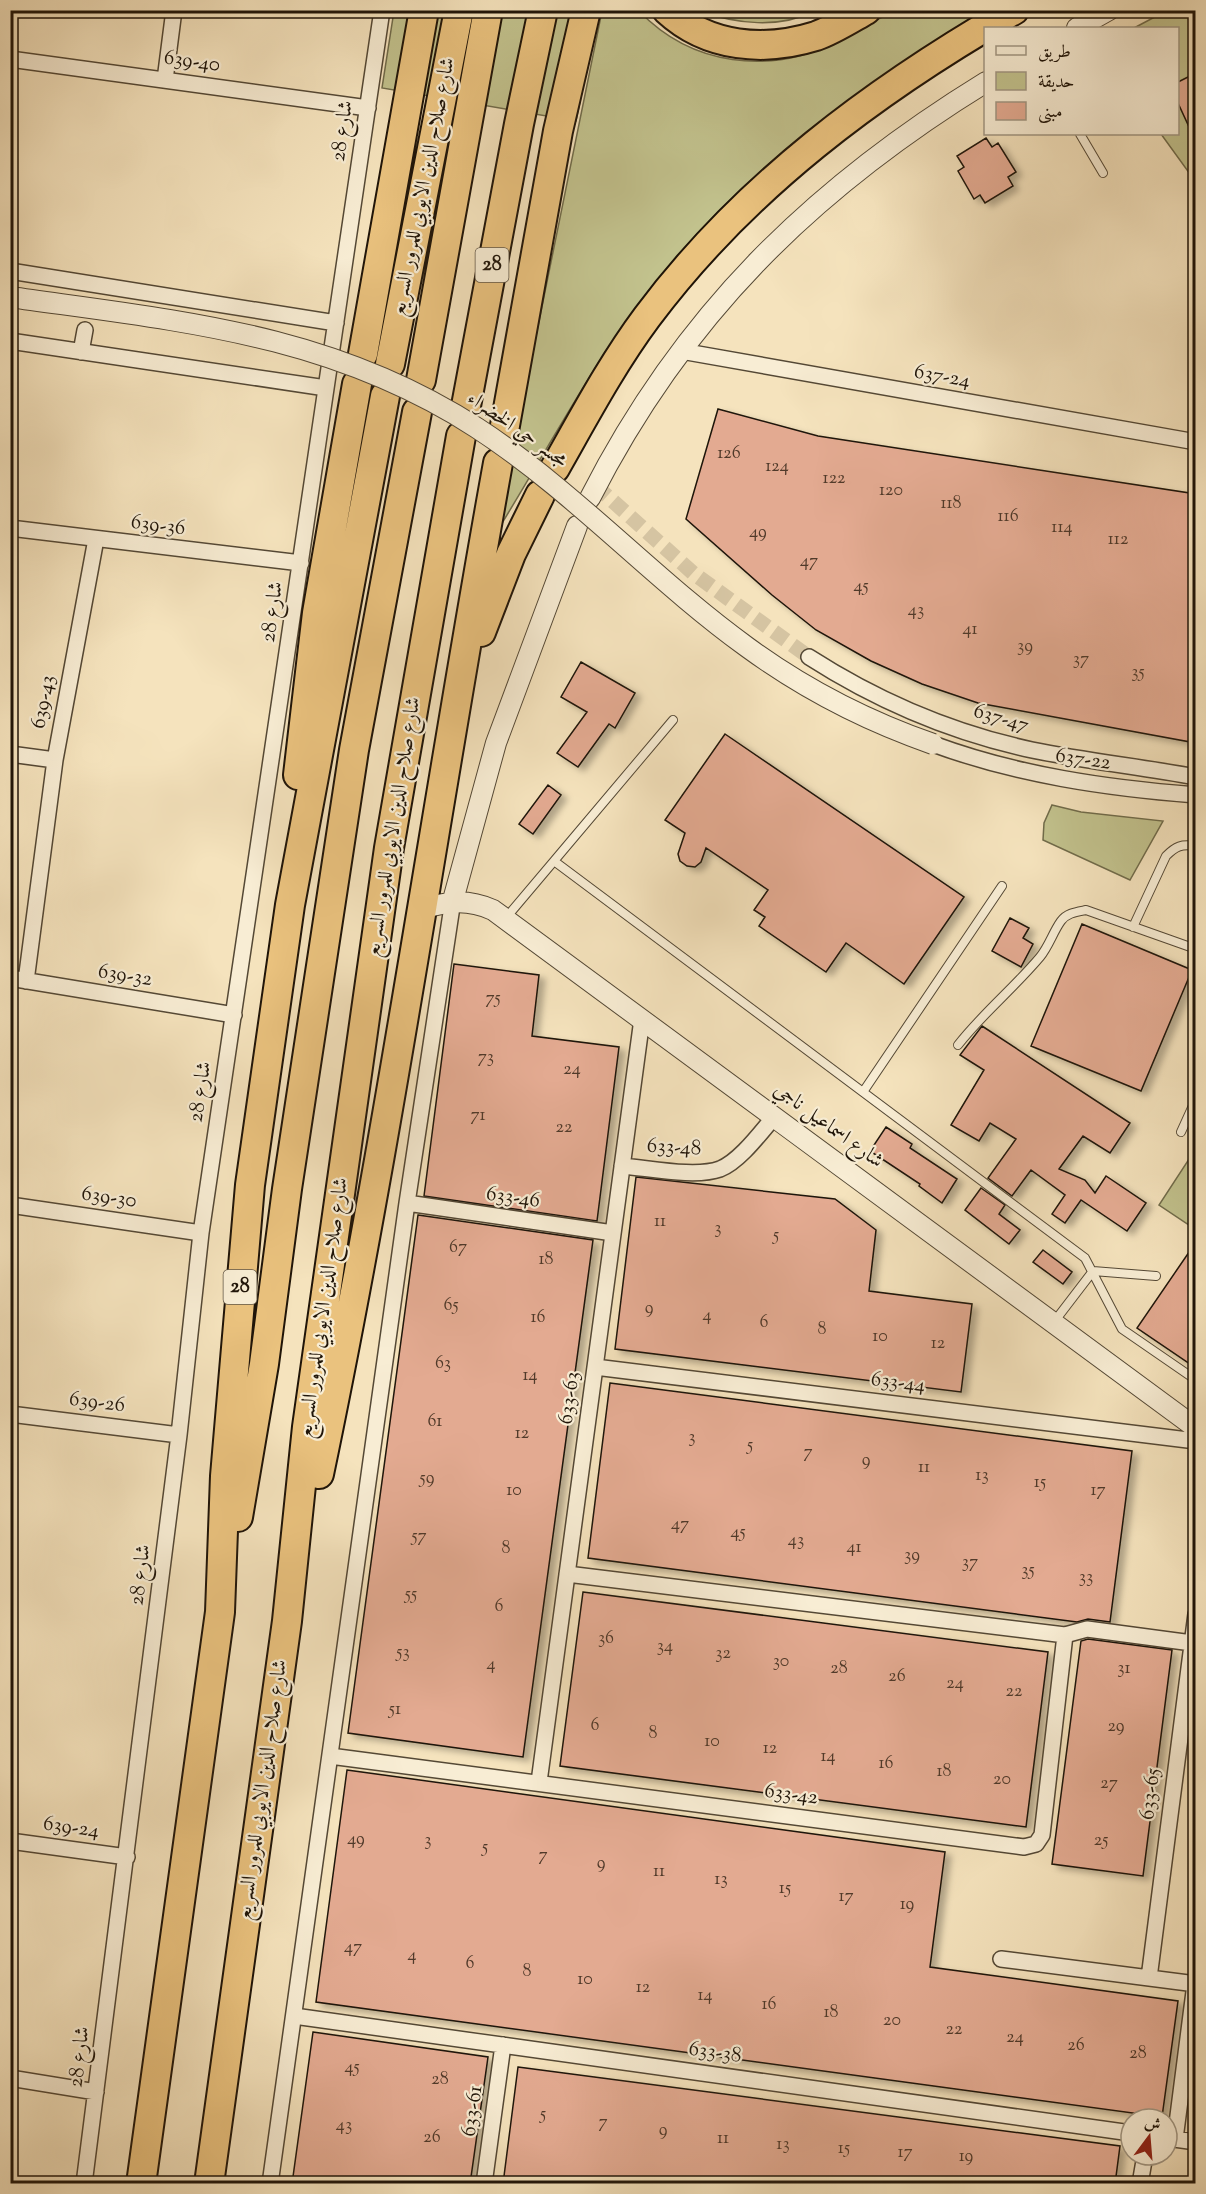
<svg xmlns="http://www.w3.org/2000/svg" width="1206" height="2194" viewBox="0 0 1206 2194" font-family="'Sorts Mill Goudy',Amiri,serif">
	<defs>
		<filter id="shadow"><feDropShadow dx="6" dy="4" stdDeviation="3" flood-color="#0004"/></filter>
	</defs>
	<rect width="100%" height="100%" fill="#f5e3bd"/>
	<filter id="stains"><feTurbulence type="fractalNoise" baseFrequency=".00333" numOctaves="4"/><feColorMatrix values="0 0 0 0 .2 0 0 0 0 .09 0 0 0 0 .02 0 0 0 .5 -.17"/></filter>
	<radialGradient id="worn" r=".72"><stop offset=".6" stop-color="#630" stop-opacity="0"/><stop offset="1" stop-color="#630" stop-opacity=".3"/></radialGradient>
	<!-- green -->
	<path fill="#c2c28d" stroke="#706b4a" stroke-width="1.5" d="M394,11H599L576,121L382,88Z
		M602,11H639C692,66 769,75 837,42C853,34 883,14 898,11C907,9 918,11 926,11C947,11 969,11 990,11C920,55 848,98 784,151C716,207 655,277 606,351C568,410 533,473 496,533Z
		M701,11H814C780,29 735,24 701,11Z
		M1166,11H1195V181L1161,134H1178V28H1134Z
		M1052,805L1081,812L1163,821L1130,880L1043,840L1044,823Z
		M1191,1156L1195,1159V1229L1159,1205Z"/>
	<!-- building -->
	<path fill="#e3aa91" stroke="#1f1408" stroke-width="1.5" filter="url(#shadow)" d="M1196,73V142L1178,103V82Z
		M986,138L992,147L998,143L1016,172L1008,177L1013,186L985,203L980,195L974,199L958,171L964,167L957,156Z
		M718,409L818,436L1196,494V743L978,703L922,684L871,661L816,630L772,595L686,519Z
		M581,662L635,693L615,728L609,724L578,767L557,753L587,712L561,697Z
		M725,734L964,897L904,984L846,943L826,972L759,926L765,917L754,910L768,890L706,848L701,862L695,867L687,866L680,861L678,854L685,833L665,820Z
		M548,785L561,795L533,834L519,824Z
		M1010,918L1029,928L1023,938L1033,944L1021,967L992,951Z
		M1082,924L1192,970L1141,1091L1031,1046Z
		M454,964L539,975L532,1036L619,1047L597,1221L424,1196Z
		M982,1026L1130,1123L1110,1153L1083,1136L1059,1169L1085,1180L1095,1193L1106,1176L1146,1203L1127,1231L1081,1200L1065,1223L1052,1214L1065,1195L1031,1170L1012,1196L988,1178L1016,1139L990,1123L979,1141L951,1125L984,1070L960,1055Z
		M886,1127L912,1144L910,1148L957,1179L942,1203L919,1186L920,1184L870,1151Z
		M636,1177L835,1199L876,1230L869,1291L972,1304L961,1392L615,1349Z
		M981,1188L1005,1205L999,1214L1020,1230L1009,1244L965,1210Z
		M418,1215L593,1240L523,1757L348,1733Z
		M1196,1242V1368L1137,1328Z
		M1043,1250L1072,1272L1063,1284L1033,1262Z
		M610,1383L1132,1451L1110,1622L1088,1619L1077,1622L588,1558Z
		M583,1592L1048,1652L1026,1827L560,1766Z
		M1088,1639L1172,1650L1143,1876L1052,1864L1081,1641Z
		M347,1770L945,1852L930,1967L1178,2001L1162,2117L316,2002Z
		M313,2032L488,2057L470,2184H292Z
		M518,2067L1120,2146L1115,2184H503Z"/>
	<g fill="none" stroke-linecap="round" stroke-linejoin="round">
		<!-- minor-tunnel -->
		<path stroke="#d5c4a2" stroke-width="15" stroke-dasharray="15 8" stroke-linecap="butt" d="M596,486L693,573L809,657"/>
		<!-- service casing -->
		<g stroke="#544835" stroke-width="10">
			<path id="service" d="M1080,134L1103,173
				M673,720L554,861L1085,1258L1122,1329L1196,1380
				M505,919L554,861
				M1133,927L1166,856C1176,846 1181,844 1196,846
				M958,1045C983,1013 1014,988 1040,957C1049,946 1053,932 1061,921C1067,913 1076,912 1086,910L1196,949
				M863,1092L1002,886
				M1181,1132L1196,1099
				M1054,1322L1093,1271L1156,1276"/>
		</g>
		<!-- minor casing -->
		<g stroke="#544835" stroke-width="18">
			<path id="minor" d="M10,59L368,108
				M165,80L174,10
				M10,271L336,323
				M10,341L326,388
				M681,351L1196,442
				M81,352L85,330
				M10,528L301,563
				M809,657C876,700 953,733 1032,750C1086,761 1141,767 1196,777
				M933,744C1017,775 1106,788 1196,795
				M10,754L55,760
				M10,978L234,1015
				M26,981L55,760L96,539
				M622,1166C649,1168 695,1178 720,1169C740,1161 761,1132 774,1117
				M407,1203L613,1233
				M10,1205L201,1233
				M595,1367L1196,1441
				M10,1414L179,1435
				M1065,1635L1087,1629L1192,1643
				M330,1756L1024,1847L1036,1844L1042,1835L1065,1635L567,1574
				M539,1782L642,1019
				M10,1841L127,1857
				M1001,1959L1196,1984
				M1149,1978L1196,1614
				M294,2016L1131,2133
				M10,2078L96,2092
				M1167,2138L1196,2142
				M1175,2139L1195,1984
				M84,2184L179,1435L201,1233L382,10
				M270,2184L407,1203L453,900
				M484,2184L503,2045
				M1140,2184L1145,2155"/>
		</g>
		<!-- tertiary casing -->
		<g stroke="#544835" stroke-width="22">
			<path id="tertiary" d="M1077,28L1109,10
				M590,498C683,315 812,189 986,82
				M453,900L496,743L577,526
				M420,909C447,902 466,898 493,910L1196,1428"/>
		</g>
		<!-- motorway casing -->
		<g stroke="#1f1408" stroke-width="32">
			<path id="motorway" d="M667,10C708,48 765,52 816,36C833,30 850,19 866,10
				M363,354L424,10
				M390,364L459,10
				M421,380L488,10
				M466,406L519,124L543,10
				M504,431L558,131L586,10
				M555,468C584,417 612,364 647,317C744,187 875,90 1014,10
				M481,632L511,554L540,495
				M298,775L317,613L357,384
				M319,1474C389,1139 437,800 498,463
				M238,1517L264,1364L287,1189L354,750L417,412
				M141,2184L220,1612L225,1476L250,1185L290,905L385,396
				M209,2184L287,1621L307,1427L389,848L461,436"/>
		</g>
		<!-- service -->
		<use href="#service" stroke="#f8edd4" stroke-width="8"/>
		<!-- minor -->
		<use href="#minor" stroke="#f8edd4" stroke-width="15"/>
		<!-- tertiary -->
		<use href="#tertiary" stroke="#f8edd4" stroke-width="20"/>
		<!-- motorway -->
		<use href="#motorway" stroke="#eac27e" stroke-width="28"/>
		<!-- tertiary-bridge casing -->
		<g stroke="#544835" stroke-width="22" stroke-linecap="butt">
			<path id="tertiary-bridge" d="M10,297C179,321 330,333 477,428C574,491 653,579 747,647C803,688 867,721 933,744"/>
		</g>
		<!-- tertiary-bridge -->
		<use href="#tertiary-bridge" stroke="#f8edd4" stroke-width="20"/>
	</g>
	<g text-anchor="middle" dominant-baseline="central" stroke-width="4.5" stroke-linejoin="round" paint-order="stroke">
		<!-- number labels -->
		<g font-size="18" fill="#503a2a">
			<text x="729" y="454">126</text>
			<text x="777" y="467">124</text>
			<text x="834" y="479">122</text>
			<text x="891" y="491">120</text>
			<text x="951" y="504">118</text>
			<text x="1008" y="517">116</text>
			<text x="1062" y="528">114</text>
			<text x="758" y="533">49</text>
			<text x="1118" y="540">112</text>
			<text x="809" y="562">47</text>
			<text x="861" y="587">45</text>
			<text x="916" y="611">43</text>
			<text x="970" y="630">41</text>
			<text x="1025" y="647">39</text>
			<text x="1081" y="660">37</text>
			<text x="1138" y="673">35</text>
			<text x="493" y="999">75</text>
			<text x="486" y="1058">73</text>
			<text x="572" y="1070">24</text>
			<text x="478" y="1116">71</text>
			<text x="564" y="1128">22</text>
			<text x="660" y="1222">11</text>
			<text x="718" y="1229">3</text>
			<text x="776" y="1236">5</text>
			<text x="458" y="1248">67</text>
			<text x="546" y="1260">18</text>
			<text x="451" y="1306">65</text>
			<text x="649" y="1309">9</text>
			<text x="707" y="1316">4</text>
			<text x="538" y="1318">16</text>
			<text x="764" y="1323">6</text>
			<text x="822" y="1330">8</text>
			<text x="880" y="1337">10</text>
			<text x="938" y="1344">12</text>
			<text x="443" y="1364">63</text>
			<text x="530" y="1376">14</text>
			<text x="435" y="1422">61</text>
			<text x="522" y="1434">12</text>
			<text x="692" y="1438">3</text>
			<text x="750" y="1446">5</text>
			<text x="808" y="1453">7</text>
			<text x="866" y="1461">9</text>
			<text x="924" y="1468">11</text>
			<text x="982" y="1476">13</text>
			<text x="427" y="1479">59</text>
			<text x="1040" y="1483">15</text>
			<text x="514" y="1491">10</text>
			<text x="1098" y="1491">17</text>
			<text x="680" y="1525">47</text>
			<text x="738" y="1533">45</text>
			<text x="419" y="1537">57</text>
			<text x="796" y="1541">43</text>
			<text x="854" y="1548">41</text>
			<text x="506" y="1549">8</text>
			<text x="912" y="1556">39</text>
			<text x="970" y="1563">37</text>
			<text x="1028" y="1571">35</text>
			<text x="1086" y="1578">33</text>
			<text x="411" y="1595">55</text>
			<text x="499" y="1607">6</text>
			<text x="606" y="1639">36</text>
			<text x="665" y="1647">34</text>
			<text x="403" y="1653">53</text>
			<text x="723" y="1654">32</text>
			<text x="781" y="1662">30</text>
			<text x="491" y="1665">4</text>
			<text x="839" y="1669">28</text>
			<text x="1124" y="1669">31</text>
			<text x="897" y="1677">26</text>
			<text x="955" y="1684">24</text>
			<text x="1014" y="1692">22</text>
			<text x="395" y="1710">51</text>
			<text x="595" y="1726">6</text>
			<text x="1116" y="1727">29</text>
			<text x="653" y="1734">8</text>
			<text x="712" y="1742">10</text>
			<text x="770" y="1749">12</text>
			<text x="828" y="1757">14</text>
			<text x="886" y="1764">16</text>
			<text x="944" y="1772">18</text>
			<text x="1002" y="1780">20</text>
			<text x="1109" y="1784">27</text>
			<text x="356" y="1840">49</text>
			<text x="428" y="1841">3</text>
			<text x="1101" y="1841">25</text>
			<text x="485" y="1848">5</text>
			<text x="543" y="1856">7</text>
			<text x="601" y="1864">9</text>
			<text x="659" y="1872">11</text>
			<text x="721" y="1880">13</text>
			<text x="785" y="1889">15</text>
			<text x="846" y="1897">17</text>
			<text x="907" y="1905">19</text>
			<text x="353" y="1948">47</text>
			<text x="412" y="1956">4</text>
			<text x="470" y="1964">6</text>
			<text x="527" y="1972">8</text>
			<text x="585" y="1980">10</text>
			<text x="643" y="1988">12</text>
			<text x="705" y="1996">14</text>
			<text x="769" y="2005">16</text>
			<text x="831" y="2013">18</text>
			<text x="892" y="2021">20</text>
			<text x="954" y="2030">22</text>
			<text x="1015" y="2038">24</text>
			<text x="1076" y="2046">26</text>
			<text x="1138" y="2054">28</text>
			<text x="352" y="2068">45</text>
			<text x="440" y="2080">28</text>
			<text x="543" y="2115">5</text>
			<text x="603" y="2123">7</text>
			<text x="344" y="2126">43</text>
			<text x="663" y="2131">9</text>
			<text x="432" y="2138">26</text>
			<text x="723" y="2139">11</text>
			<text x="783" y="2145">13</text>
			<text x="844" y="2149">15</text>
			<text x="905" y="2153">17</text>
			<text x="966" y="2157">19</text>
		</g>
		<!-- shield labels -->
		<g fill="#f8edd4" stroke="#605545" stroke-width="1.5">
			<rect x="475.5" y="248" width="33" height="34" rx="4.5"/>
			<rect x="223.5" y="1270" width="33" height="34" rx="4.5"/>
		</g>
		<g font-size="20" font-weight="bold" fill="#1f1408">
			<text x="492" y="265">28</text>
			<text x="240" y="1287">28</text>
		</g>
		<!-- street labels -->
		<g font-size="21" fill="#1f1408" stroke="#f8edd4">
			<text transform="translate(192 62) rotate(8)">639-40</text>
			<text transform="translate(343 131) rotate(-82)">شارع 28</text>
			<text transform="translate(424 187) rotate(-79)">شارع صلاح الدين الايوبي للمرور السريع</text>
			<text transform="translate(942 377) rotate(10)">637-24</text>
			<text transform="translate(517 430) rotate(35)">مجسر حي الخضراء</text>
			<text transform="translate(158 526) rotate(7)">639-36</text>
			<text transform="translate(273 612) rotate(-82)">شارع 28</text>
			<text transform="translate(44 702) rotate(-79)">639-43</text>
			<text transform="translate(1001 719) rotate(16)">637-47</text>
			<text transform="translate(1083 760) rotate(8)">637-22</text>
			<text transform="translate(394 827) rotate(-81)">شارع صلاح الدين الايوبي للمرور السريع</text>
			<text transform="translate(125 976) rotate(9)">639-32</text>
			<text transform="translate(201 1092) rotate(-81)">شارع 28</text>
			<text transform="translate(828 1126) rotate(36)">شارع اسماعيل ناجي</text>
			<text transform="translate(674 1148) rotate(3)">633-48</text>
			<text transform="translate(109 1198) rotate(8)">639-30</text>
			<text transform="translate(513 1198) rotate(8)">633-46</text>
			<text transform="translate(324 1308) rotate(-82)">شارع صلاح الدين الايوبي للمرور السريع</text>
			<text transform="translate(898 1383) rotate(7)">633-44</text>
			<text transform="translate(570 1398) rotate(-82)">633-63</text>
			<text transform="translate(97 1403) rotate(7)">639-26</text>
			<text transform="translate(141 1575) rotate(-83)">شارع 28</text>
			<text transform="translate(263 1790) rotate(-82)">شارع صلاح الدين الايوبي للمرور السريع</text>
			<text transform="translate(1151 1794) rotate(-83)">633-65</text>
			<text transform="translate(791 1795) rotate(8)">633-42</text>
			<text transform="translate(71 1828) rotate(8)">639-24</text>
			<text transform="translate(715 2053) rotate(8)">633-38</text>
			<text transform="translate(80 2057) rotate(-83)">شارع 28</text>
			<text transform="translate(473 2111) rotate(-82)">633-61</text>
		</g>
	</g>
	<!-- margin -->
	<rect width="1206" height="2194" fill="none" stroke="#f5e3bd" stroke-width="36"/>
	<rect x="12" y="12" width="1182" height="2170" fill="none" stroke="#1f1408" stroke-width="3"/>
	<rect x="18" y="18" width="1170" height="2158" fill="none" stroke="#1f1408" stroke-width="1.5"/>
	<!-- legend -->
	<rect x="984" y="27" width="195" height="108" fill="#f8edd4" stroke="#a19682" stroke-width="1.5"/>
	<rect x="996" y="46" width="30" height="9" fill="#f8edd4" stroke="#a19682" stroke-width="1.5"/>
	<text x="1038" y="57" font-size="18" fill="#1f1408">طريق</text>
	<rect x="996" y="72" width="30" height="18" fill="#c2c28d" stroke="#a19682" stroke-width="1.5"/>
	<text x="1038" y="87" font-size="18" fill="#1f1408">حديقة</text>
	<rect x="996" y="102" width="30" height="18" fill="#e3aa91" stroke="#a19682" stroke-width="1.5"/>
	<text x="1038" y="117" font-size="18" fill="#1f1408">مبنى</text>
	<!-- north arrow -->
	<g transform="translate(1149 2137) rotate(16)"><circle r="28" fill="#f8edd4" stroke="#a19682" stroke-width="1.5"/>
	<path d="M0-4.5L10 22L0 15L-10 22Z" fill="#8f2418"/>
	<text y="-9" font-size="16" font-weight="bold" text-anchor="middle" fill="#1f1408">ش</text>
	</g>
	<rect width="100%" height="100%" filter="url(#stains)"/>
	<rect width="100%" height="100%" fill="url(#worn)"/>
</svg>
